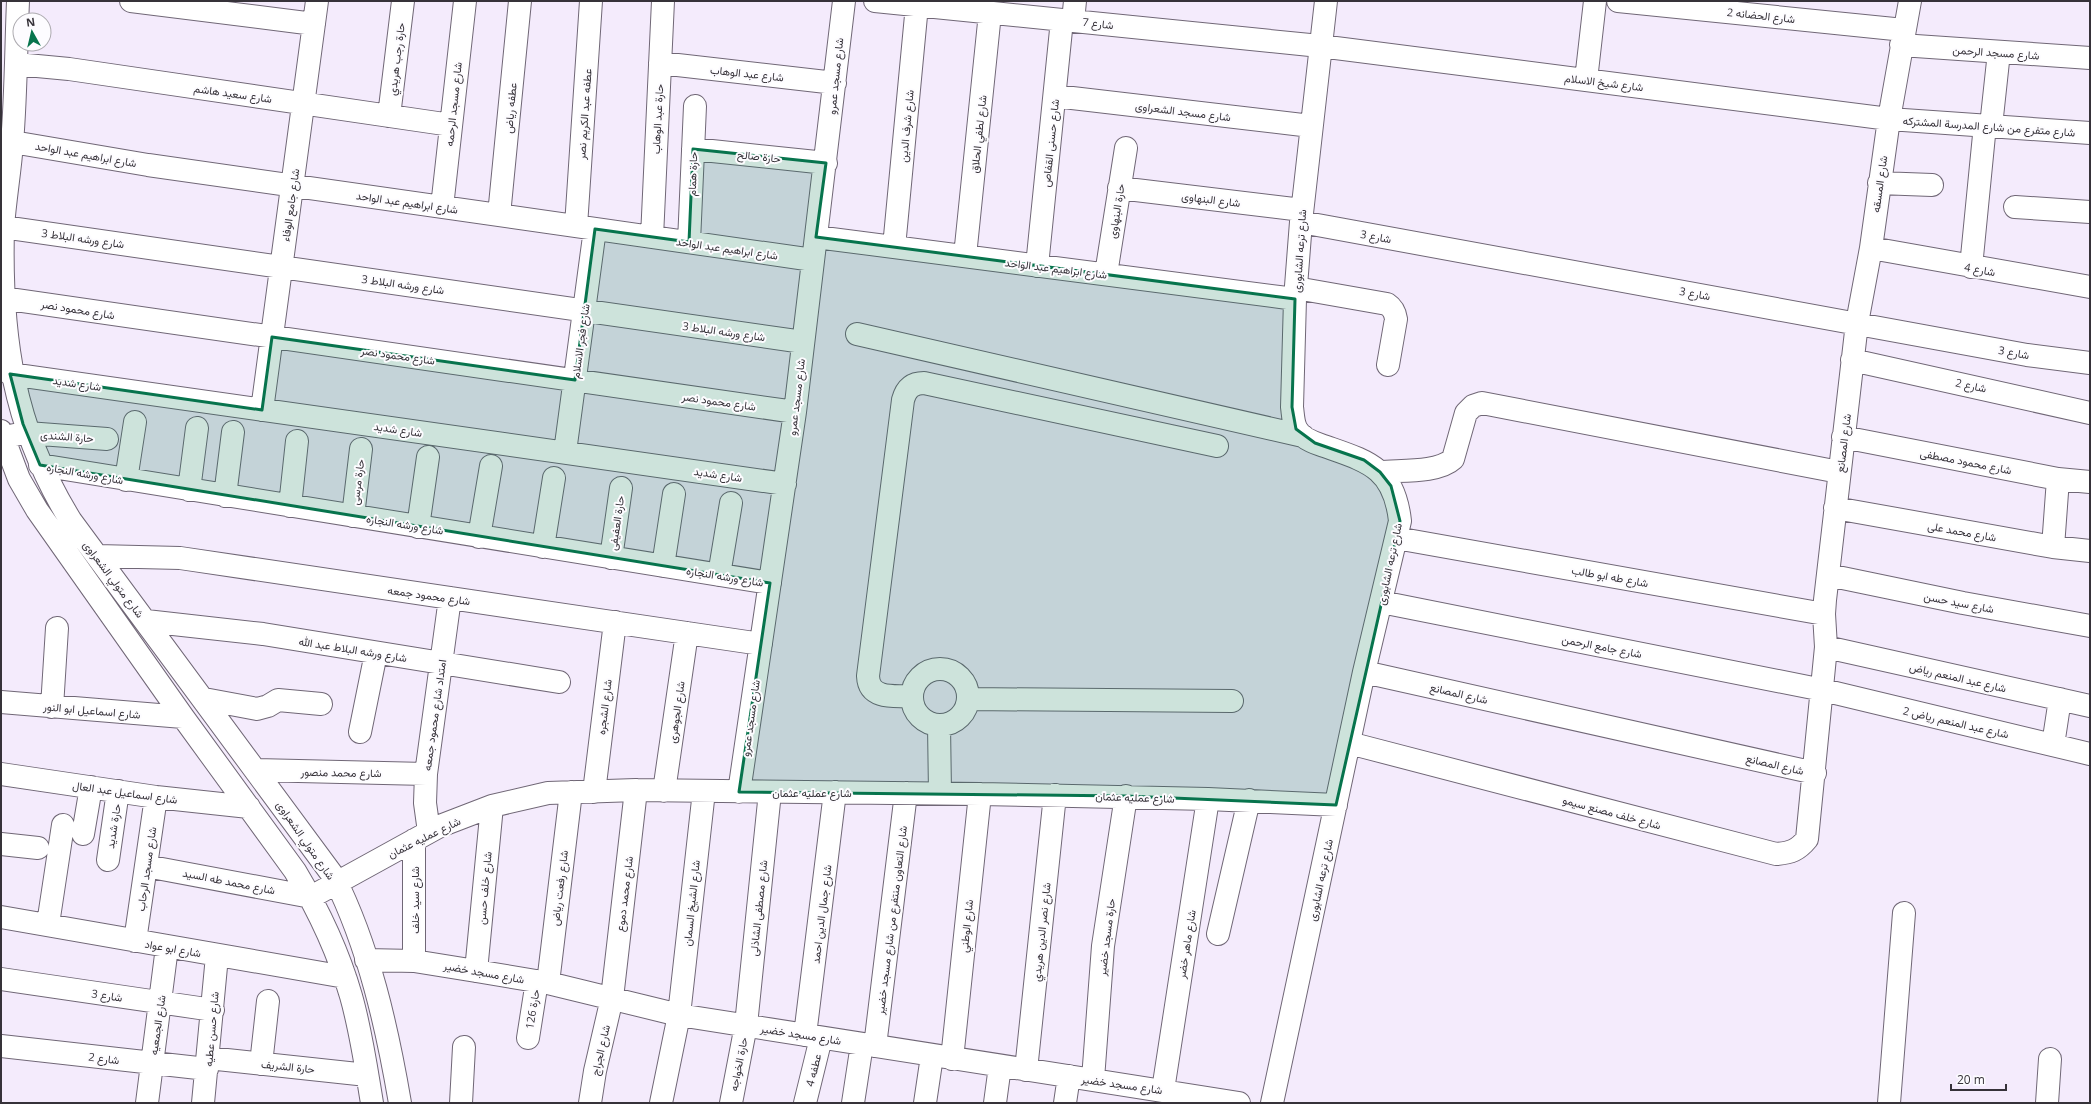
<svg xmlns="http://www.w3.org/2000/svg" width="2091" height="1104" viewBox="0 0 2091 1104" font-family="'Open Sans',Vazirmatn,sans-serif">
	<rect width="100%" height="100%" fill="#f4ebfc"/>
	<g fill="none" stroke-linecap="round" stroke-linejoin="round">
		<!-- minor casing -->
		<g stroke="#706776" stroke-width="24">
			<path id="minor" d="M18,1C16,48 16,96 12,143C10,171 5,199 3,227C0,336 13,428 71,521L334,877C369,947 387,1027 400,1103
				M131,1L314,24
				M875,1L1320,46L1889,119L2090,133
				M1618,1L1904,30
				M1073,21L1075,1
				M1901,45L2090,58
				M660,63L835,83
				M16,64L69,69L451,125
				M1586,80L1595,1
				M1055,96L1311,126
				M389,116L403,1
				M1991,126L1999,52
				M1,140L148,165L813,260
				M693,149L826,163
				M1879,183L1932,185
				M1119,188L1302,210
				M442,207L465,1
				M2015,207L2090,212
				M499,215L520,1
				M1301,222L2027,355L2090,363
				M576,226L591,1
				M3,227L803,342
				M652,237L663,1
				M816,237L1295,299
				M689,242L695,106
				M894,247L917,5
				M1871,248L2090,287
				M965,256L990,13
				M1037,266L1062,20
				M1971,267L1985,125
				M1106,274L1126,148
				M1296,288L1387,304C1393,308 1395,312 1396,319L1388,365
				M2,298L795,412
				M857,334L1303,436
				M1852,360L2090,413
				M10,374L785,484
				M262,410L317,1
				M1,431L19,479L37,510L183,717L295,871C319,911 338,951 351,996C361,1031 366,1067 372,1103
				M14,435L27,433L107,439
				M1843,437L2058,479L2090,482
				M565,452L595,229
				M40,465L770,583
				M1380,472C1400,470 1438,473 1453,459L1466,413L1473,406L1482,403L1839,472
				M126,480L135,422
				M189,490L197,428
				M225,496L233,432
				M290,506L297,441
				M1835,508L2053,547L2090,551
				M353,516L361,449
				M418,527L428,457
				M479,537L491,466
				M1396,538L1824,614
				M543,547L554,478
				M2053,547L2058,479
				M97,556L180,558L761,644
				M611,558L621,488
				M663,566L674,494
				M719,575L731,503
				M1828,575L1963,603L2090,626
				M1381,602L1823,690L2090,754
				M146,621L263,634L559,682
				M1826,647L2090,706
				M912 697a28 28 0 1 1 56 0a28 28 0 1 1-56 0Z
				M1364,672L1815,773
				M912,696C895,696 869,700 868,676L903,400C906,389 912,383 924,383L1217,446
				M204,699L257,709L268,706L278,700L321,704
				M968,699L1232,701
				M1,702L183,717
				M52,707L57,628
				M939,725L940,793
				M360,732L376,653
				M1349,743L1776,854C1791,853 1798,850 1807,839L1826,647L1824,614L1825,600L1857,323L1871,248L1889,119L1910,1
				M2053,745L2060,699
				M256,770L426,774
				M1,774L156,797L249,807
				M664,791L687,633
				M594,792L615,622
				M739,792L795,412L844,1
				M429,832L425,803L426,774L450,598
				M83,834L91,787
				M1,844L38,848
				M108,860L118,791
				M146,866L311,897L440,826L492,806L548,793L636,790L980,794L1208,799L1336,805
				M1,917L345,977
				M48,924L63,825
				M1218,934L1249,800
				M135,941L156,797
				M366,960L414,961L476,971L548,983L679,1015L1239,1103
				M414,961V840
				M476,971L492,806
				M1,979L213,1010
				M548,983L571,792
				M805,1035L835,792
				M528,1038L537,981
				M1,1046L207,1069
				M875,1046L906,793
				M208,1058L367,1075
				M952,1059L980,794
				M261,1064L268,1001
				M1026,1070L1055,795
				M1093,1079L1103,946L1126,796
				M1163,1090L1208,799
				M147,1103L167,947
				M203,1103L217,956
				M461,1103L464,1047
				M590,1103L595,1071L612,998L636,790
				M661,1103L679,1015L704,791
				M731,1103L746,1025L770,792
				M805,1103L821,1038
				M853,1103L862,1044
				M925,1103L932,1056
				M995,1103L1000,1066
				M1065,1103L1069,1076
				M1272,1103L1364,672L1400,521C1394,466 1366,461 1321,445C1312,442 1300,437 1296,428C1293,422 1293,414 1292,407L1295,299L1301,222L1326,1
				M1889,1103L1904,913
				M2047,1103L2050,1059"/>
		</g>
		<!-- minor -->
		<use href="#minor" stroke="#fff" stroke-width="22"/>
	</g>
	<!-- marked area -->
	<path fill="#07744d" fill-opacity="0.2" stroke="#07744d" stroke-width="3" stroke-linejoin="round" d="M693,149L826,163L816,237L1295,299L1292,407L1296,429L1315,443L1364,460L1380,472L1391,486L1400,521L1336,805L1126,796L739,792L770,583L40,465L23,424L10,374L262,410L272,337L575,380L595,229L689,242Z"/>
	<g text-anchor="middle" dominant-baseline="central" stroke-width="4" stroke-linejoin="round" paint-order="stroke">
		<!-- street labels -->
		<g font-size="11" fill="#363239" stroke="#fdfcff">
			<text transform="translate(1761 15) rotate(6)">شارع الحضانه 2</text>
			<text transform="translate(1098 23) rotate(6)">شارع 7</text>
			<text transform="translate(1996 52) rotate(4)">شارع مسجد الرحمن</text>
			<text transform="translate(396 59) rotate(-83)">حارة رجب هريدي</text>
			<text transform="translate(747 73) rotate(6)">شارع عبد الوهاب</text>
			<text transform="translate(835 76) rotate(-84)">شارع مسجد عمرو</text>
			<text transform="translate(1604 82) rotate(7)">شارع شيخ الاسلام</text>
			<text transform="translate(233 93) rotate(8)">شارع سعيد هاشم</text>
			<text transform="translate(453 104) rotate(-84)">شارع مسجد الرحمه</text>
			<text transform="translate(510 108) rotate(-85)">عطفه رياض</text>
			<text transform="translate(1183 111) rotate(7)">شارع مسجد الشعراوى</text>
			<text transform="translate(584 114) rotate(-86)">عطفه عبد الكريم نصر</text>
			<text transform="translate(657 119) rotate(-87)">حارة عبد الوهاب</text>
			<text transform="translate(906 126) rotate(-85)">شارع شرف الدين</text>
			<text transform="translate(1989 126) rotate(4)">شارع متفرع من شارع المدرسة المشتركه</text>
			<text transform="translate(978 134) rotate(-84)">شارع لطفي الحلاق</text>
			<text transform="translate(1050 143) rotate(-84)">شارع حسنى القفاص</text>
			<text transform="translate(86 154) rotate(10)">شارع ابراهيم عبد الواحد</text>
			<text transform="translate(759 156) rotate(6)">حارة صالح</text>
			<text transform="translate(692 174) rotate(-88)">حارة همام</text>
			<text transform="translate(1879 184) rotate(-82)">شارع المسقه</text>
			<text transform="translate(1211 199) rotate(7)">شارع البنهاوى</text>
			<text transform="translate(407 202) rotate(8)">شارع ابراهيم عبد الواحد</text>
			<text transform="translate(290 205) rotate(-82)">شارع جامع الوفاء</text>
			<text transform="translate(1116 211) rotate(-81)">حارة البنهاوى</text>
			<text transform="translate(1376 236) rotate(10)">شارع 3</text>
			<text transform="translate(83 238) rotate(8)">شارع ورشه البلاط 3</text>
			<text transform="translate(727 248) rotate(8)">شارع ابراهيم عبد الواحد</text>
			<text transform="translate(1299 251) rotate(-86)">شارع ترعه الشابورى</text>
			<text transform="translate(1056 268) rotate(7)">شارع ابراهيم عبد الواحد</text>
			<text transform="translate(1980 269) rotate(10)">شارع 4</text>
			<text transform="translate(403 284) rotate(8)">شارع ورشه البلاط 3</text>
			<text transform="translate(1695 293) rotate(10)">شارع 3</text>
			<text transform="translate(78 309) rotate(9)">شارع محمود نصر</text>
			<text transform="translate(724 331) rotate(8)">شارع ورشه البلاط 3</text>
			<text transform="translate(580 341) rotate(-82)">شارع فجر الاسلام</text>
			<text transform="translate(2014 352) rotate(10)">شارع 3</text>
			<text transform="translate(398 355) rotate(8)">شارع محمود نصر</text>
			<text transform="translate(77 383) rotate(8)">شارع شديد</text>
			<text transform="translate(1971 385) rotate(12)">شارع 2</text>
			<text transform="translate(796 397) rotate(-83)">شارع مسجد عمرو</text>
			<text transform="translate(719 401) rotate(8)">شارع محمود نصر</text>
			<text transform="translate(398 429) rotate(8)">شارع شديد</text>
			<text transform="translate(67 436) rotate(4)">حارة الشندى</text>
			<text transform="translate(1843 443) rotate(-83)">شارع المصانع</text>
			<text transform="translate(1966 461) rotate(11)">شارع محمود مصطفى</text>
			<text transform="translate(85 473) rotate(10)">شارع ورشه النجاره</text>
			<text transform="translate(718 474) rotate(8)">شارع شديد</text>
			<text transform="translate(357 482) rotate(-83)">حارة مرسى</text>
			<text transform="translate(616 523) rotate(-82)">حارة العفيفى</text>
			<text transform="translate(405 524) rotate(9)">شارع ورشه النجاره</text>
			<text transform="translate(1962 531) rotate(10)">شارع محمد على</text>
			<text transform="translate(1389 564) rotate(-78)">شارع ترعه الشابورى</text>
			<text transform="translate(725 576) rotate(9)">شارع ورشه النجاره</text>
			<text transform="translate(1610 576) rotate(10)">شارع طه ابو طالب</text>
			<text transform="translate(114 579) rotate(53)">شارع متولي الشعراوى</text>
			<text transform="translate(429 595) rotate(8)">شارع محمود جمعه</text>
			<text transform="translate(1959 602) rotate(11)">شارع سيد حسن</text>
			<text transform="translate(1602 646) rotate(11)">شارع جامع الرحمن</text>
			<text transform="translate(353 649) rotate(9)">شارع ورشه البلاط عبد الله</text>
			<text transform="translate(1958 677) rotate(13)">شارع عبد المنعم رياض</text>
			<text transform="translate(1459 693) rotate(13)">شارع المصانع</text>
			<text transform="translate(604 707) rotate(-83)">شارع الشجره</text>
			<text transform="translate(92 710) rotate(5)">شارع اسماعيل ابو النور</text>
			<text transform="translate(676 712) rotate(-82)">شارع الجوهرى</text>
			<text transform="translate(434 715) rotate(-82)">امتداد شارع محمود جمعه</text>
			<text transform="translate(750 718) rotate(-82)">شارع مسجد عمرو</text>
			<text transform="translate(1956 722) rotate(13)">شارع عبد المنعم رياض 2</text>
			<text transform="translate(1775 764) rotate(13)">شارع المصانع</text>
			<text transform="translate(341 772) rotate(1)">شارع محمد منصور</text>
			<text transform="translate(125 792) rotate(8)">شارع اسماعيل عبد العال</text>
			<text x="812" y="792">شارع عمليه عثمان</text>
			<text transform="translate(1135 797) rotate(2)">شارع عمليه عثمان</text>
			<text transform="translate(1612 812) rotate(15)">شارع خلف مصنع سيمو</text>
			<text transform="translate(113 826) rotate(-81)">حارة شديد</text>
			<text transform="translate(424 837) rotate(-26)">شارع عمليه عثمان</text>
			<text transform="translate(306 840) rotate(55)">شارع متولي الشعراوى</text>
			<text transform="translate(146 869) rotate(-82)">شارع مسجد الرحاب</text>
			<text transform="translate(1320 880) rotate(-78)">شارع ترعه الشابورى</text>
			<text transform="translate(229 881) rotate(11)">شارع محمد طه السيد</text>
			<text transform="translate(484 888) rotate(-85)">شارع خلف حسن</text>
			<text transform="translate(559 888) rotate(-83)">شارع رفعت رياض</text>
			<text transform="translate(624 894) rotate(-83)">شارع محمد دموع</text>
			<text transform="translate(414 900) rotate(-90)">شارع سيد خلف</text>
			<text transform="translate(691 903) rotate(-84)">شارع الشيخ السمان</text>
			<text transform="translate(758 908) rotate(-84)">شارع مصطفى الشاذلى</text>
			<text transform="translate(821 914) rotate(-83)">شارع جمال الدين احمد</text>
			<text transform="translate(891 920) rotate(-83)">شارع التعاون منتفرع من شارع مسجد خضير</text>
			<text transform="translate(966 926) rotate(-84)">شارع الوطني</text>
			<text transform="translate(1041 932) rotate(-84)">شارع نصر الدين هريدي</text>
			<text transform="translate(1106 937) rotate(-83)">حارة مسجد خضير</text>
			<text transform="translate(1186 944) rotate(-81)">شارع ماهر خضر</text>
			<text transform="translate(173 948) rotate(10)">شارع ابو عواد</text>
			<text transform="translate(484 972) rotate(10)">شارع مسجد خضير</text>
			<text transform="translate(107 995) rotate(8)">شارع 3</text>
			<text transform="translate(532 1009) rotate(-81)">حارة 126</text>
			<text transform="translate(157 1025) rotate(-82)">شارع الجمعيه</text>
			<text transform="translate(211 1029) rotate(-85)">شارع حسن عطيه</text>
			<text transform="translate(801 1034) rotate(9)">شارع مسجد خضير</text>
			<text transform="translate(600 1050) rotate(-77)">شارع الجراج</text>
			<text transform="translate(104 1058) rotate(7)">شارع 2</text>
			<text transform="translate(738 1064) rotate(-79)">حارة الخواجه</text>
			<text transform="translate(288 1066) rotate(6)">حارة الشريف</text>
			<text transform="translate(813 1070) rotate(-76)">عطفه 4</text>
			<text transform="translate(1122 1084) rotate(8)">شارع مسجد خضير</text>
		</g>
	</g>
	<!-- border -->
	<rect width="2091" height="1104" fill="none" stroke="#363239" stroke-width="4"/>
	<!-- north arrow -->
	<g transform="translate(32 32) rotate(352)"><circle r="19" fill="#fdfcff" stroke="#adabb0"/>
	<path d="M0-3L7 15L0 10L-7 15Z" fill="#07744d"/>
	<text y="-6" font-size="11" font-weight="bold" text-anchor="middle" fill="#363239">N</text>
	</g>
	<!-- scale -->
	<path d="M1951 1084v6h55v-6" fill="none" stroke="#363239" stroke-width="2"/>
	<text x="1957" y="1084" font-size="12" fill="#363239" stroke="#fdfcff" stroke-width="3" paint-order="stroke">20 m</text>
</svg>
